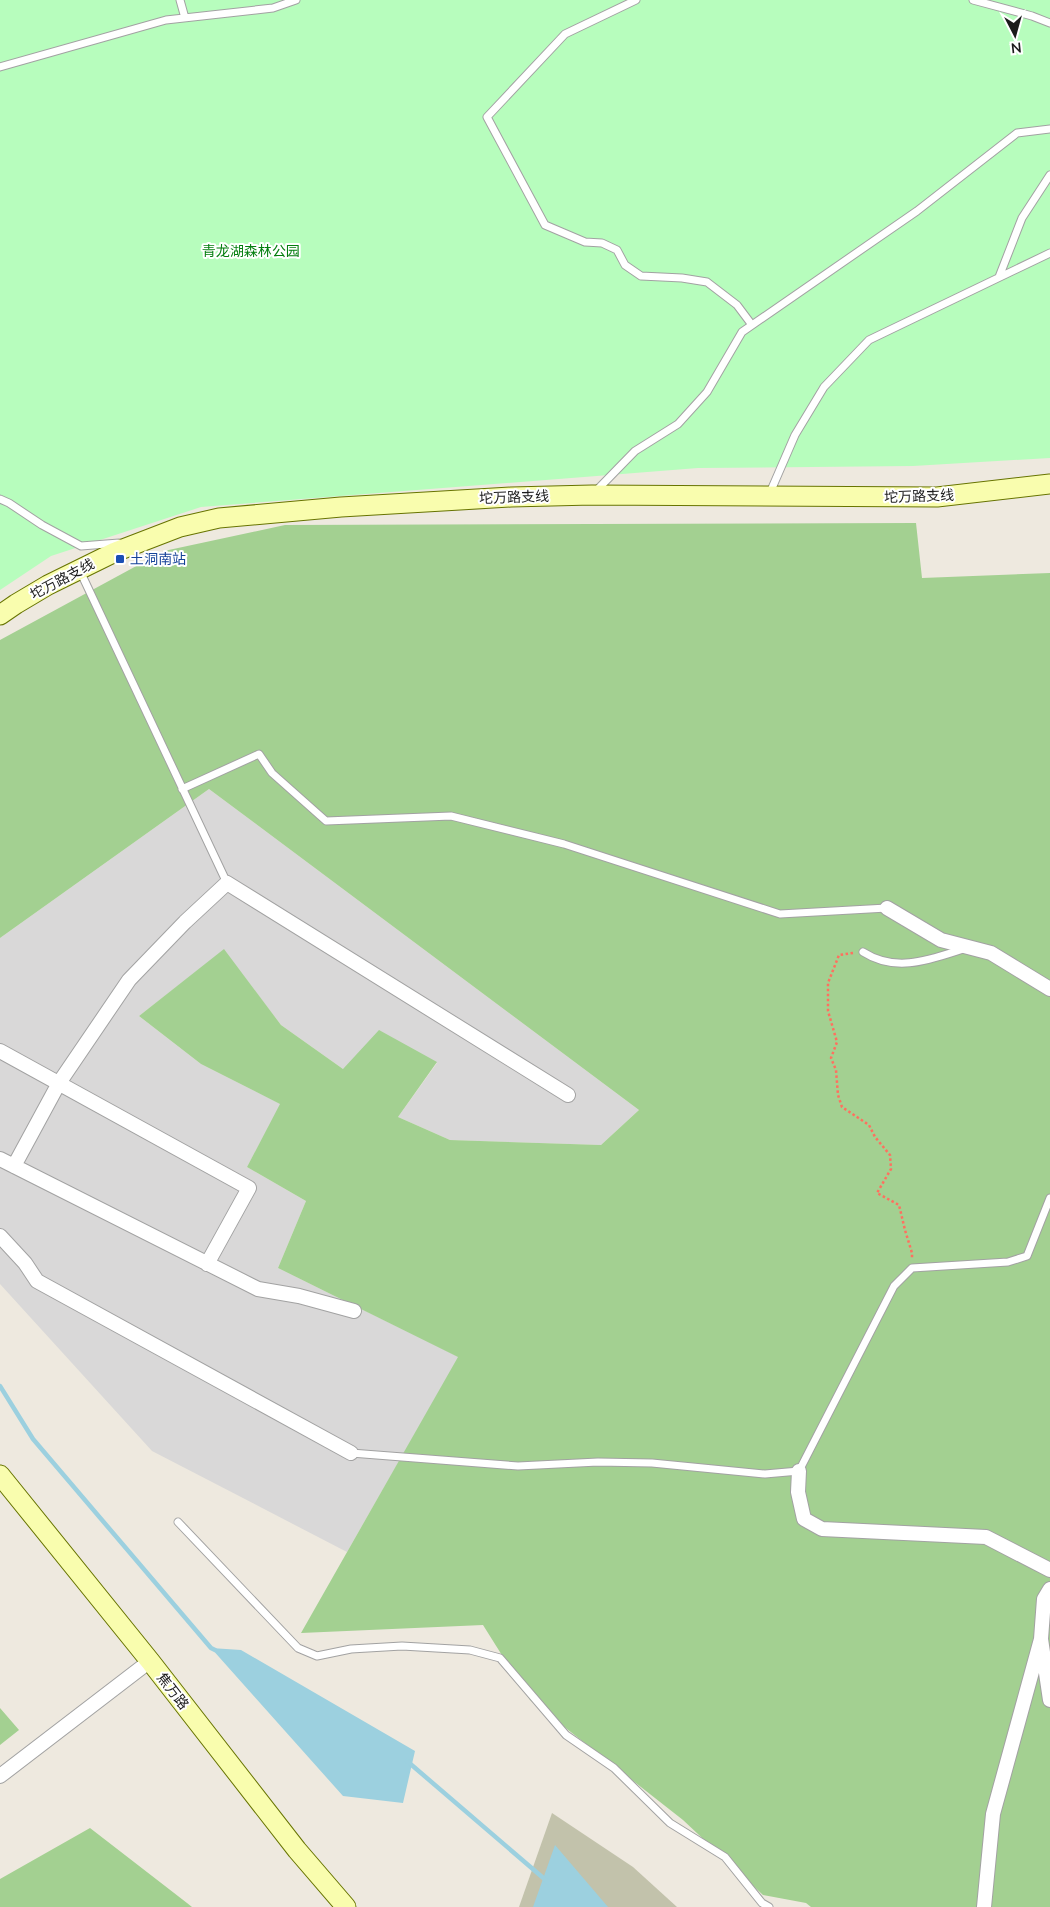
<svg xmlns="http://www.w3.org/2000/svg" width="1050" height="1907" viewBox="0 0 1050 1907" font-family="Mulish,'Noto Sans SC',sans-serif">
	<rect width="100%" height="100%" fill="#eee9df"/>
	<!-- residential -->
	<path fill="#d9d8d8" d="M209,789L639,1110L601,1145L450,1140L398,1117L437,1063L343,1069L281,1025L224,950L139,1016L201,1064L281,1104L247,1167L306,1201L278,1268L459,1357L347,1552L152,1451L0,1284V938Z"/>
	<!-- construction -->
	<path fill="#c2c2ab" d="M552,1813L633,1867L677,1907H519Z"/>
	<!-- forest -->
	<path fill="#a3d091" d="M916,523L922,578L1050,573V1907H811L806,1903L763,1895L683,1820L530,1700L483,1625L301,1633L458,1357L278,1268L306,1201L247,1167L280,1104L201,1064L139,1016L224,949L281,1025L343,1069L379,1030L437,1062L398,1117L450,1140L601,1145L639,1110L209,789L0,938V640L164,551L285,525Z
		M0,1708L19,1730L0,1745Z
		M90,1828L187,1903L192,1907H0V1879Z"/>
	<!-- park -->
	<path fill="#b7fdbd" d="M0,0H1050V458L913,466L698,468L201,507L51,556L0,590Z"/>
	<!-- water -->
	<path fill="#9cd0df" d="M211,1648L241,1650L415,1751L403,1803L343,1796Z
		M555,1845L608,1907H533Z"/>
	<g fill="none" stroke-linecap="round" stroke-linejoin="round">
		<!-- stream -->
		<path stroke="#9cd0df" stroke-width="4.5" d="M0,1386L33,1439L211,1648L215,1650
			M407,1761L548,1882"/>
		<!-- lane casing -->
		<g stroke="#a2a2a2" stroke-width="9">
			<path id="lane" d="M180,0L185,18
				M636,0L565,34L487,117L545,225L585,242L602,243L617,250L625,265L641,276L682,278L707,282L737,305L752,325
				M973,0L1032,16L1050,23
				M0,67L166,20L273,8L296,0
				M999,277L1022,218L1050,175
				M596,491L635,451L678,424L707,392L742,332L917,211L1017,133L1050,129
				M769,495L795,435L824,387L869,340L1050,253
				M0,499L9,503L42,525L81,546L119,543
				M80,571L227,883
				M182,789L259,754L272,773L326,821L451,816L564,844L780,914L887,908
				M863,952C896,973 929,960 963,949
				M351,1453L518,1466L598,1462L652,1463L765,1474L799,1471L894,1286L912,1268L1008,1262L1027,1256L1050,1198
				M178,1522L298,1648L317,1656L351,1649L402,1646L470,1650L500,1658L566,1735L614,1768L670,1823L725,1857L762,1903L769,1907"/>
		</g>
		<!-- street casing -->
		<g stroke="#a2a2a2" stroke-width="16">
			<path id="street" d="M887,908L941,940L991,953L1050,989
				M0,1051L249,1188L207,1264
				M0,1159L258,1289L299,1296L354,1311
				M14,1166L59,1083L129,980L185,922L227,883L568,1095
				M0,1236L25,1263L37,1281L351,1453
				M799,1471L798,1492L804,1519L822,1529L986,1537L1050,1570
				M1050,1589L1044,1599L1041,1639L1050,1700
				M0,1776L150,1661
				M984,1907L993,1814L1041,1639"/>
		</g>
		<!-- secondary casing -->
		<g stroke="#677400" stroke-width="21">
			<path id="secondary" d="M0,615L16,604L48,585L115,552L180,527L219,518L341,507L511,497L592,495L937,497L1050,484
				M0,1475L150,1661L297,1850L346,1907"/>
		</g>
		<!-- path -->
		<path stroke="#ff705f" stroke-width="2.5" stroke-dasharray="2.5 2.5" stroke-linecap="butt" d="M853,953L839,955L828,983V1011L837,1042L831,1058L836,1070L838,1095L842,1107L869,1125L875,1137L890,1155L891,1169L877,1193L899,1205L905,1230L912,1253V1259"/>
		<!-- lane -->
		<use href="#lane" stroke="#fff" stroke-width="7"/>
		<!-- street -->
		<use href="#street" stroke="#fff" stroke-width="14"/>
		<!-- secondary -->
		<use href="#secondary" stroke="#f9fdae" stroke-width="19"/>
	</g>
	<!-- markers -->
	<rect fill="#1a4fb4" stroke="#fff" stroke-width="2" x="115" y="554" width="10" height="10" rx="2.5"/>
	<g text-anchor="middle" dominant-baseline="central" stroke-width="4" stroke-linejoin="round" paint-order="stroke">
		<!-- park labels -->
		<g font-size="14" fill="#047e0f" stroke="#fff">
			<text x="251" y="251">青龙湖森林公园</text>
		</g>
		<!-- street labels -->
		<g font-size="14" fill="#1b1b1b" stroke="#fff">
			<text transform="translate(919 496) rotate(-2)">坨万路支线</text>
			<text transform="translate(514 497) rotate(-2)">坨万路支线</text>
			<text transform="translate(62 579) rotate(-28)">坨万路支线</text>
			<text transform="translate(173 1691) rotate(52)">焦万路</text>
		</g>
		<!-- transit labels -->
		<g font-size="14" fill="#164399" stroke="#fff" text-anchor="start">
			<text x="130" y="559">土洞南站</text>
		</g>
	</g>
	<!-- north arrow -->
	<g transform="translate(1015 35) rotate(174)" stroke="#ffffff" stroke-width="4" paint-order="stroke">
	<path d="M0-4L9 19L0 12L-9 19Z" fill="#1b1b1b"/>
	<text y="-8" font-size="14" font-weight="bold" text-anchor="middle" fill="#1b1b1b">N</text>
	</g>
</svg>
